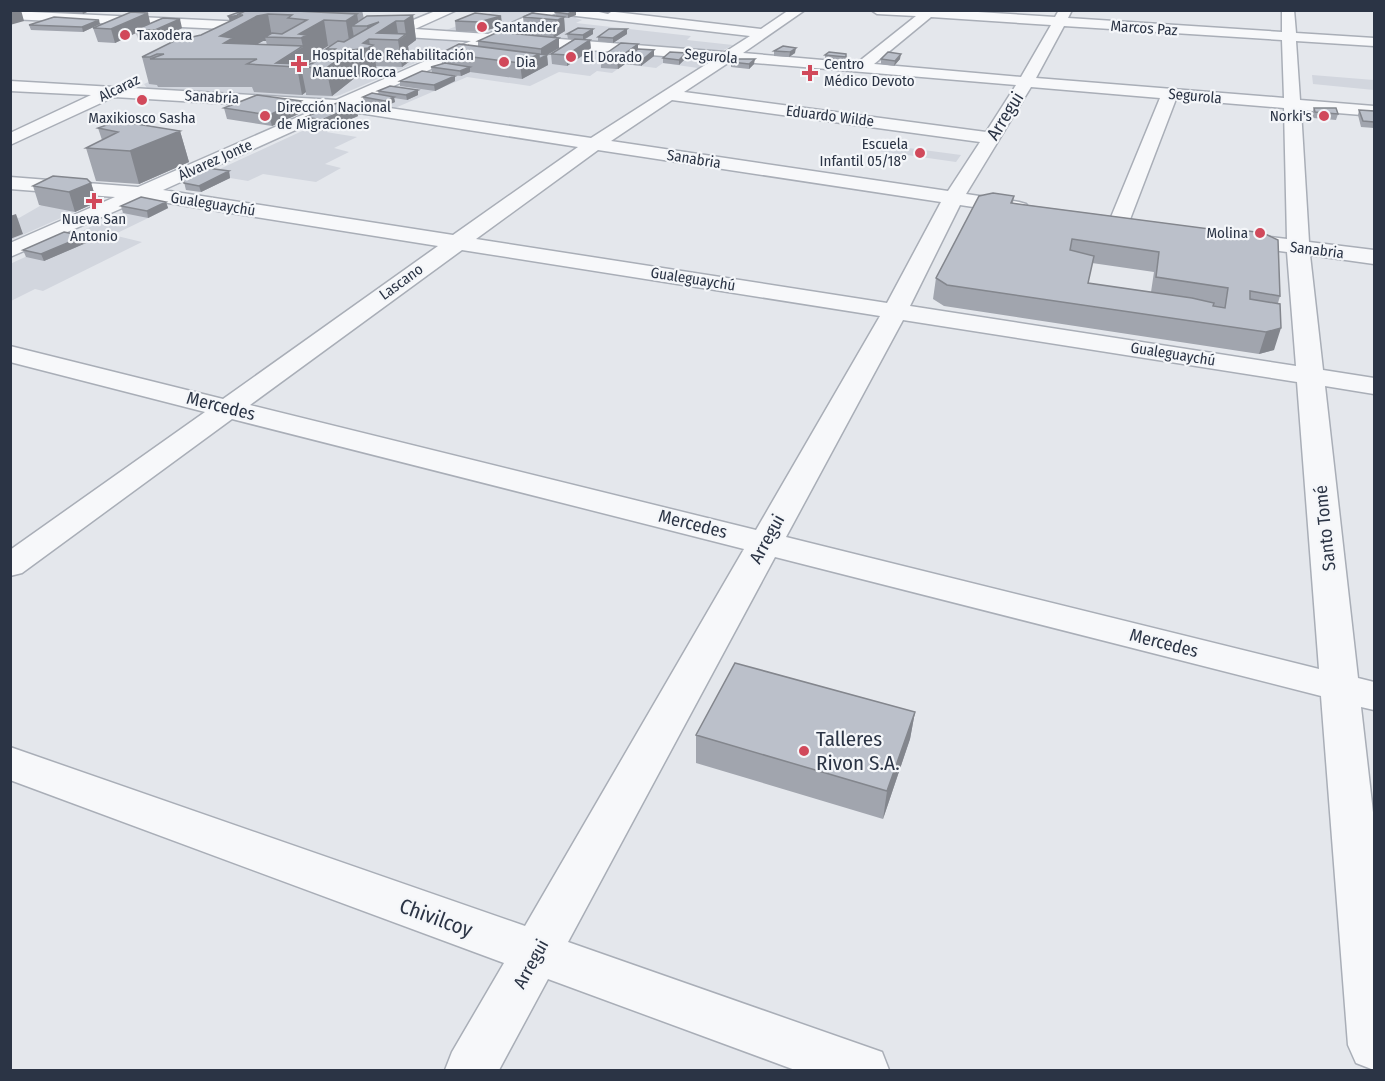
<svg xmlns="http://www.w3.org/2000/svg" width="1385" height="1081" viewBox="0 0 1385 1081" font-family="'Fira Sans Condensed',sans-serif">
	<rect width="100%" height="100%" fill="#e4e7ec"/>
	<!-- built -->
	<path fill="#d2d6de" d="M495,11H538L490,31H444Z
		M559,15H580L575,18L582,20L576,23L691,36L687,40L733,45L720,52L706,53L519,33Z
		M258,32L456,41L460,44L340,95L327,98L147,88L144,84Z
		M498,43L707,59L708,61L698,68L663,63L656,68L625,64L612,73L597,71L590,76L559,72L530,86L467,77L395,108L368,104L367,101Z
		M1312,75L1374,80V90L1313,84Z
		M339,114L358,116L326,132L357,137L334,148L349,152L325,164L341,168L316,182L263,174L248,181L230,178L201,192L186,190L185,185Z
		M886,145L961,155L956,162L879,151Z
		M59,195L93,198L97,202L11,240V216L19,218Z
		M150,204L169,208L113,235L142,242L43,291L35,289L11,301L10,264L138,205Z"/>
	<g fill="none" stroke-linecap="round" stroke-linejoin="round">
		<!-- minor casing -->
		<g stroke="#a9aeb7" stroke-width="3">
			<path id="minor" d="M438,10H457L415,29L488,34L540,10H598L761,29L789,10H805L743,53L857,63L916,16L877,14L871,10H946L1055,17L1059,10H1072L1068,18L1282,32V10H1294L1296,33L1374,38V46L1296,41L1300,100L1374,106V116L1301,110L1309,242L1374,250V264L1310,255L1323,370L1374,378V394L1325,386L1358,678L1374,682V710L1361,707L1374,821V1070L1356,1063L1348,1045L1321,696L775,557L568,942L882,1052L889,1070H795L548,979L499,1070H445L452,1052L504,963L10,780V747L525,926L744,549L232,419L22,573L10,576V550L205,412L10,362V346L223,399L438,246L143,199L10,257V243L115,197L10,189V177L138,187L316,109L114,97L10,145V133L91,95L10,91V81L336,100L471,41L372,35L365,31L372,27L400,28L401,25ZM556,13L559,14L750,36L725,52L508,35ZM931,17L1051,25L1021,77L874,64ZM1064,26L1282,40L1284,98L1036,78ZM491,42L713,60L591,138L356,103ZM731,61L1016,85L986,132L684,92ZM1031,87L1160,98L1109,222L1112,226H1126L1129,222L1176,99L1284,108L1287,239L1234,233L1226,234L1223,239L1226,244L1234,245L1287,252L1296,366L910,306L960,205L1019,214L1026,212L1029,208L1026,204L1019,202L966,194ZM672,100L980,142L948,191L611,141ZM340,110L578,147L453,235L163,190ZM598,150L941,202L887,303L476,239ZM462,250L880,316L756,530L250,405ZM903,320L1297,382L1319,669L786,537Z
				M10,11L269,23L276,27L269,31L10,19Z"/>
		</g>
		<!-- minor -->
		<use href="#minor" fill="#f7f8fa" fill-rule="evenodd"/>
	</g>
	<!-- wall -->
	<path fill="#a1a5ae" fill-rule="evenodd" d="M55,10H91L83,14L56,12Z
		M317,10H362L364,19L413,15L416,40L408,46L410,61L402,67L376,66L377,72L372,76L356,77L332,96L306,95V92L302,95L254,92L252,87H158L157,85L149,84L142,57L201,35L230,22L228,16L317,12ZM263,41H266L267,45L257,44ZM328,46H331L326,49L327,54L313,63L307,65L312,61L311,56Z
		M590,10H614L608,14Z
		M555,11L576,15L568,18H564L565,31L554,37L559,38V48L547,55L548,65L522,79L470,72L461,76L432,73L431,67L442,64L441,53L478,46V41L523,35L521,33L520,28L524,26L523,17L556,16Z
		M501,16L502,26L480,32L456,31L455,21Z
		M150,23L182,28L158,40L138,39L136,33L115,43L98,42L93,28Z
		M100,24L83,32L31,30L29,25Z
		M627,29V34L613,43L598,41V37Z
		M567,34H593L584,40H590L591,50L567,66L552,64L551,54L574,39H568Z
		M638,44V49L654,50V56L641,66L625,64L618,69L601,68V57Z
		M774,51L795,53L789,57L774,56Z
		M846,54L845,62L825,60V55Z
		M663,58H686L679,65L663,63Z
		M881,59H900L894,66L881,64Z
		M731,62L754,64L749,69L731,67Z
		M455,76V81L435,91L400,86V81Z
		M378,91L418,95L407,100L394,98L395,102L386,106L364,103L363,97L379,94Z
		M301,101L303,112L272,126L227,119L224,108Z
		M356,105L358,116L324,131L308,129L306,117Z
		M1314,108L1338,114L1336,120L1313,118L1312,114Z
		M1359,110L1374,111V128L1361,127L1358,115Z
		M98,128L180,131L189,162L139,184L96,181L86,148L102,140Z
		M229,171L230,178L201,192L186,190L183,178Z
		M91,183L97,202L75,212L39,205L33,186Z
		M1014,196L1013,203L1240,233L1280,296L1278,303L1274,350L1259,354L944,306L933,299L936,278ZM1092,263L1154,272L1151,292L1088,283Z
		M166,202L168,208L148,218L123,213L121,206Z
		M86,243L44,261L26,257L23,250Z
		M915,712L910,739L883,819L696,763V735Z"/>
	<!-- shaded-wall -->
	<path fill="#83868d" d="M10,10H21L24,21L10,25Z
		M82,10H91L83,14Z
		M576,10V15L568,18V14Z
		M148,13L151,27L135,30L136,33L115,43L111,29Z
		M268,14L272,37H265L266,41H263L237,56L220,36L257,16Z
		M357,14L359,26H352L355,43L350,47L346,21Z
		M238,15L239,20L230,22L229,17Z
		M413,15L416,40L408,46L410,61L402,67L398,40L369,39L367,26L379,22L396,21L399,40L406,35L404,21Z
		M501,16L502,26L480,32L479,22Z
		M564,17L565,31L554,38L553,33L558,30V20Z
		M180,19L182,28L158,40L155,30Z
		M99,20L100,24L83,32L82,27Z
		M324,20L328,46L311,56L312,61L301,67L306,92L302,95L297,67L276,63L303,47L301,38L299,34Z
		M593,29V34L583,40V35Z
		M627,29V34L613,43V38Z
		M559,38V48L547,55L548,65L522,79L520,63L539,54L541,58V49Z
		M369,39L370,47L373,45L377,72L372,76L356,77L332,96L326,68Z
		M590,40L591,50L567,66V55Z
		M638,44V54L625,59V64L618,69L617,59Z
		M796,48L795,53L789,57L790,52Z
		M654,50V56L641,66V61Z
		M686,53V58L679,65V60Z
		M901,54L900,59L894,66L895,61Z
		M755,59L754,64L749,69V64Z
		M470,67V72L461,76L460,71Z
		M455,76V81L435,91L434,85Z
		M418,90V95L407,100L406,95Z
		M394,97L395,102L386,106L385,101Z
		M301,101L303,112L272,126L269,115Z
		M356,105L358,116L324,131L322,120Z
		M180,131L189,162L139,184L130,151Z
		M229,171L230,178L201,192L199,186Z
		M91,183L97,202L75,212L69,192Z
		M166,202L168,208L148,218L147,211Z
		M16,214L23,234L10,239V216Z
		M84,236L86,243L44,261L41,254Z
		M1281,328L1274,350L1259,354L1266,332Z
		M915,712L910,739L883,819L887,791Z"/>
	<!-- building -->
	<path fill="#bbc0ca" stroke="#83868d" stroke-width="1.5" fill-rule="evenodd" d="M247,10H275L357,14L346,21L324,20L299,34L307,35L301,38L265,37L272,33L282,34L307,20L288,18L292,15L268,14L257,16L220,36L233,38L224,43L303,46L276,63L301,64L297,67L247,64L257,59H150L164,54H157L150,57H142L174,41L201,35L243,15H237Z
		M575,10L568,14L555,12V11Z
		M242,11H245L237,15H239L229,17L228,16Z
		M131,12L148,13L111,29L93,28Z
		M475,13L501,16L479,22L455,21Z
		M532,13L564,17L558,20L523,17Z
		M413,15L404,21H396L377,33L406,34L398,40L369,39L363,43L373,45L368,48L352,50L326,68L301,67L313,63L335,49H326L338,41L344,42L379,22L367,26H352L367,16Z
		M54,17L99,20L82,27L29,25Z
		M163,18L180,19L155,30H135Z
		M524,26L558,30L553,33L523,30L520,28Z
		M578,28L593,29L583,35L567,34Z
		M609,29H627L613,38L598,37Z
		M498,32L559,38L541,49L478,41Z
		M575,39L590,40L567,55L551,54Z
		M621,43L638,44L617,59L601,57Z
		M459,44L539,54L520,63L441,53Z
		M468,45L547,55L539,59V54Z
		M783,46L796,48L790,52L774,51Z
		M638,49L654,50L641,61L625,59Z
		M670,52L686,53L679,60L663,58Z
		M829,52L846,54V57L825,55Z
		M888,52L901,54L895,61L881,59Z
		M735,59H755L749,64L731,62Z
		M445,63L470,67L460,71L431,67Z
		M422,71L455,76L434,85L400,81Z
		M390,86L418,90L406,95L378,91Z
		M372,93L394,97L385,101L363,97Z
		M257,95L301,101L269,115L224,108Z
		M339,102L356,105L322,120L306,117Z
		M1314,108H1336L1338,114L1315,112Z
		M1359,110L1374,111V122L1363,121Z
		M118,121L180,131L130,151L86,148L118,132L98,128Z
		M207,168L229,171L199,186L184,183L183,178Z
		M53,176L87,179L91,183L69,192L33,186Z
		M993,193L1014,196L1011,203L1240,233L1241,230L1263,233L1278,240L1280,296L1250,291V299L1280,304L1281,328L1266,332L947,285L936,278L979,196ZM1072,239L1159,252L1156,277L1228,288L1225,308L1213,306L1214,303L1192,298L1088,283L1094,256L1070,250Z
		M141,197L166,202L147,211L121,206Z
		M64,232L84,236L41,254L23,250Z
		M735,663L915,712L887,791L696,735Z"/>
	<!-- markers -->
	<g fill="#d1495b" stroke="#f4f6f9" stroke-width="2">
		<circle cx="482" cy="27" r="6"/>
		<circle cx="125" cy="35" r="6"/>
		<circle cx="571" cy="57" r="6"/>
		<circle cx="504" cy="62" r="6"/>
		<path d="M296 55h6v6h6v6h-6v6h-6v-6h-6v-6h6z"/>
		<path d="M807 64h6v6h6v6h-6v6h-6v-6h-6v-6h6z"/>
		<circle cx="142" cy="100" r="6"/>
		<circle cx="265" cy="116" r="6"/>
		<circle cx="1324" cy="116" r="6"/>
		<circle cx="920" cy="153" r="6"/>
		<path d="M91 192h6v6h6v6h-6v6h-6v-6h-6v-6h6z"/>
		<circle cx="1260" cy="233" r="6"/>
		<circle cx="804" cy="751" r="6"/>
	</g>
	<g text-anchor="middle" dominant-baseline="central" stroke-width="4.5" stroke-linejoin="round" paint-order="stroke">
		<!-- far-poi labels -->
		<g font-size="15" fill="#2b3445" stroke="#f4f6f9" text-anchor="start">
			<text x="494" y="27">Santander</text>
			<text x="137" y="35">Taxodera</text>
			<text x="312" y="55">Hospital de Rehabilitación<tspan x="312" dy="17">Manuel Rocca</tspan></text>
			<text x="583" y="57">El Dorado</text>
			<text x="516" y="62">Dia</text>
			<text x="824" y="64">Centro<tspan x="824" dy="17">Médico Devoto</tspan></text>
			<text x="277" y="107">Dirección Nacional<tspan x="277" dy="17">de Migraciones</tspan></text>
			<text x="1312" y="116" text-anchor="end">Norki's</text>
			<text x="142" y="118" text-anchor="middle">Maxikiosco Sasha</text>
			<text x="908" y="144" text-anchor="end">Escuela<tspan x="908" dy="17">Infantil 05/18°</tspan></text>
			<text x="94" y="219" text-anchor="middle">Nueva San<tspan x="94" dy="17">Antonio</tspan></text>
			<text x="1248" y="233" text-anchor="end">Molina</text>
		</g>
		<!-- far-street labels -->
		<g font-size="15" fill="#2b3445" stroke="#f4f6f9">
			<text transform="translate(1144 28) rotate(4)">Marcos Paz</text>
			<text transform="translate(711 56) rotate(5)">Segurola</text>
			<text transform="translate(119 88) rotate(-26)">Alcaraz</text>
			<text transform="translate(1195 96) rotate(5)">Segurola</text>
			<text transform="translate(212 97) rotate(3)">Sanabria</text>
			<text transform="translate(830 116) rotate(7)">Eduardo Wilde</text>
			<text transform="translate(694 159) rotate(9)">Sanabria</text>
			<text transform="translate(215 160) rotate(-24)">Álvarez Jonte</text>
			<text transform="translate(213 204) rotate(9)">Gualeguaychú</text>
			<text transform="translate(1317 250) rotate(7)">Sanabria</text>
			<text transform="translate(693 279) rotate(9)">Gualeguaychú</text>
			<text transform="translate(401 282) rotate(-36)">Lascano</text>
			<text transform="translate(1173 354) rotate(9)">Gualeguaychú</text>
		</g>
		<!-- street labels -->
		<g font-size="18" fill="#2b3445" stroke="#f4f6f9">
			<text transform="translate(1005 116) rotate(-58)">Arregui</text>
			<text transform="translate(221 406) rotate(14)">Mercedes</text>
			<text transform="translate(693 524) rotate(14)">Mercedes</text>
			<text transform="translate(1325 528) rotate(-96)">Santo Tomé</text>
			<text transform="translate(767 539) rotate(-61)">Arregui</text>
			<text transform="translate(1164 643) rotate(14)">Mercedes</text>
			<text transform="translate(531 964) rotate(-61)">Arregui</text>
		</g>
		<!-- near-poi labels -->
		<g font-size="21" fill="#2b3445" stroke="#f4f6f9" text-anchor="start">
			<text x="816" y="739">Talleres<tspan x="816" dy="24">Rivon S.A.</tspan></text>
		</g>
		<!-- near-street labels -->
		<g font-size="21" fill="#2b3445" stroke="#f4f6f9">
			<text transform="translate(436 918) rotate(20)">Chivilcoy</text>
		</g>
	</g>
	<!-- border -->
	<rect width="1385" height="1081" fill="none" stroke="#2b3445" stroke-width="24"/>
</svg>
